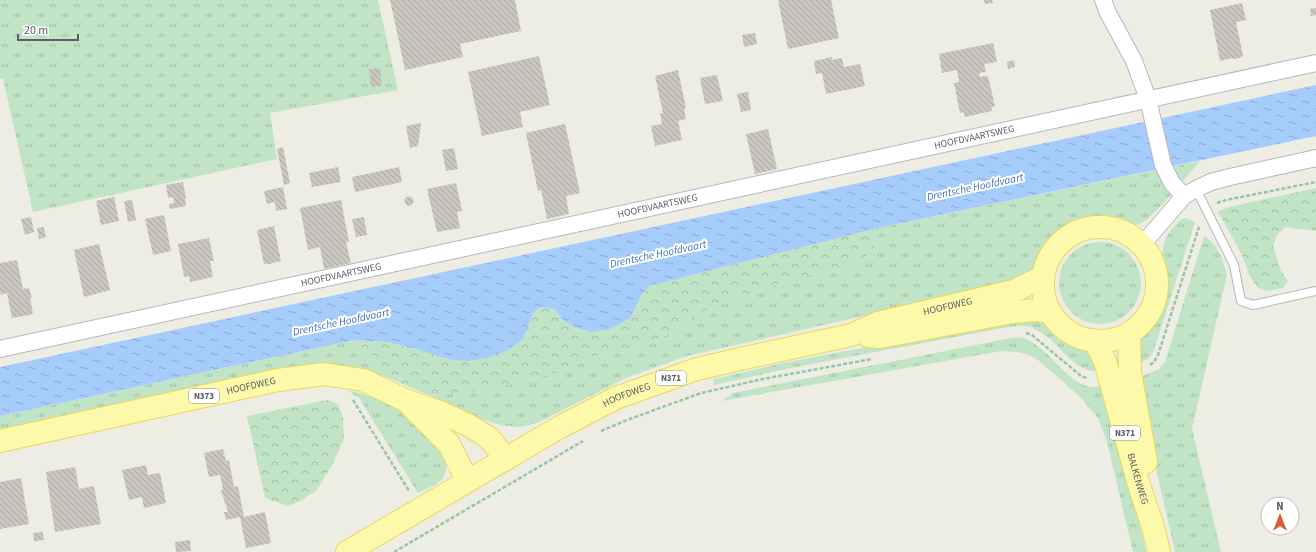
<svg xmlns="http://www.w3.org/2000/svg" width="1316" height="552" viewBox="0 0 1316 552" font-family="'Source Sans 3',sans-serif">
	<defs>
		<pattern id="grass-tufts" width="24" height="20" patternUnits="userSpaceOnUse"><rect width="24" height="20" fill="#c1e4c6"/><path d="M3 7l-1-3M5 7V3M7 7l1-3M15 17l-1-3M17 17v-4M19 17l1-3" fill="none" stroke="#a0bca4"/></pattern>
		<pattern id="forest-crowns" width="20" height="18" patternUnits="userSpaceOnUse"><rect width="20" height="18" fill="#c1e4c6"/><path d="M2 6a3 3 0 1 1 6 0M12 15a3 3 0 1 1 6 0" fill="none" stroke="#a0bca4"/></pattern>
		<pattern id="water-ripples" width="26" height="14" patternUnits="userSpaceOnUse"><rect width="26" height="14" fill="#a6ccfc"/><path d="M2 4q2-2 4 0t4 0M15 11q2-2 4 0t4 0" fill="none" stroke="#8aa9d0"/></pattern>
		<pattern id="building-back-hatch" width="6" height="6" patternUnits="userSpaceOnUse"><rect width="6" height="6" fill="#cac7c1"/><path d="M-1 5l2 2M0 0l6 6M5-1l2 2" fill="none" stroke="#a7a5a0"/></pattern>
	</defs>
	<rect width="100%" height="100%" fill="#eeede4"/>
	<!-- grass -->
	<path fill="url(#grass-tufts)" d="M0,0H378L398,90L270,113L277,159L33,212L3,79H0Z
		M1200,161C1190,173 1150,222 1139,224C1131,226 1125,223 1118,222C1102,219 1087,219 1073,226C1061,232 1052,242 1045,253C1040,261 1037,270 1029,275C1021,279 1011,281 1003,284L687,356L626,378L537,423L520,427L500,425L478,418L431,396L495,388L555,373L599,355L620,353L652,342L682,328L704,311L733,299L801,277L839,270L865,257L875,247L878,228Z
		M1185,218L1195,222L1153,353L1148,359L1137,364C1138,356 1138,346 1140,339C1142,333 1146,328 1150,323C1156,315 1161,305 1163,296C1168,272 1155,250 1171,230C1175,225 1179,220 1185,218Z
		M1204,236C1219,246 1222,257 1227,275L1192,429L1221,552H1175L1155,464L1140,377L1159,369L1165,362Z
		M1059 283a41 41 0 1 1 82 0a41 41 0 1 1-82 0Z
		M1014,319H1035L1047,323L1091,353L1099,370C1082,377 1061,348 1049,338C1044,334 1038,331 1033,328C1025,325 1016,326 1008,327L791,368L713,385L714,379L783,363Z
		M1011,338C1015,338 1019,337 1023,338C1049,346 1069,388 1094,387C1096,387 1100,386 1103,385L1128,472L1146,552H1133L1107,442L1098,418L1080,397L1038,360L1027,354L1016,352L1001,351L722,401L733,393Z
		M354,340L372,355L389,378C369,371 348,364 325,364C315,364 305,365 294,367L0,429V416Z
		M347,390C369,395 392,403 410,418C423,428 435,443 447,456C447,483 440,482 418,493L359,398Z"/>
	<!-- forest -->
	<path fill="url(#forest-crowns)" d="M1316,188V231L1285,227L1277,235L1273,246L1281,271L1288,281L1283,288L1267,291L1258,288L1250,277L1242,255L1218,212L1229,207Z
		M878,228L875,247L865,257L839,270L801,277L733,299L704,311L682,328L652,342L620,353L599,355L555,373L495,388L431,396L389,378L372,355L354,340L387,342L417,349L523,339L533,313L541,307L554,309L563,320L574,327L590,332L630,318L642,294L649,286Z
		M327,400L338,404L343,417L344,439L333,463L317,490L301,501L287,506L265,498L247,416Z"/>
	<!-- water -->
	<path fill="url(#water-ripples)" d="M1316,85V136L878,228L649,286L642,294L630,318L609,329L590,332L574,327L563,320L554,309L541,307L533,313L523,339L508,350L487,358L468,361L448,359L417,349L387,342L354,340L0,416V367Z"/>
	<!-- building -->
	<path fill="url(#building-back-hatch)" d="M390,0H515L521,31L460,44L463,57L405,70Z
		M778,0H831L839,38L788,49Z
		M984,0H992L993,3L985,4Z
		M1242,3L1246,20L1236,22L1243,56L1239,58L1234,59L1232,58L1220,61L1210,10Z
		M1316,8V15L1311,16L1310,9Z
		M755,33L757,44L744,47L742,35Z
		M993,43L997,62L984,64L986,72L979,73L980,77L988,76L995,106L991,107L992,111L965,117L964,112L960,113L954,83L959,82L957,70L942,73L939,54Z
		M539,56L550,105L520,112L523,127L482,136L468,72Z
		M832,57V60L842,58L844,67L860,64L865,86L826,94L822,73L816,74L814,61Z
		M1014,60L1015,67L1008,69L1007,62Z
		M380,68L382,86L371,87L369,69Z
		M678,70L686,108L684,109L686,119L678,121L682,140L655,146L651,126L662,124L660,113H663L655,76Z
		M717,75L723,101L705,104L700,78Z
		M748,92L751,110L741,112L737,94Z
		M421,123L418,146L410,148L406,126Z
		M565,124L580,193L566,196L569,214L547,219L541,190L538,191L526,133Z
		M768,129L777,169L755,174L746,134Z
		M283,147L290,183L284,185L277,149Z
		M454,148L458,169L446,171L442,150Z
		M338,167L341,182L312,187L309,173Z
		M399,167L402,182L355,192L352,177Z
		M183,182L186,198H185L186,206L170,209L169,204L174,203L173,197L168,198L166,185Z
		M456,183L462,211L457,212L460,228L437,232L427,189Z
		M283,187L287,209L276,211L275,202L267,204L264,191Z
		M404.5 201a4.5 4.5 0 1 1 9 0a4.5 4.5 0 1 1-9 0Z
		M114,197L119,221L101,225L96,201Z
		M132,200L136,220L128,222L124,201Z
		M341,200L349,242H346L351,263L324,269L320,247L308,250L300,208Z
		M164,215L171,251L153,255L145,219Z
		M31,217L34,232L25,235L21,219Z
		M364,217L367,235L356,237L352,219Z
		M274,226L281,261L272,263L271,264H264L257,230Z
		M44,227L46,237L39,239L37,228Z
		M209,238L214,261H210L213,277L190,282L189,276L184,277L178,244Z
		M99,244L110,290L84,297L74,250Z
		M17,260L23,289L29,288L32,298H30L33,313L30,315L12,318L7,293L1,295L0,292V263Z
		M223,449L226,461L229,460L234,487L238,486L244,517L265,512L271,543L246,548L240,517L226,520L224,512H228L221,490L223,489L220,475L209,477L204,453Z
		M146,465L148,475L160,473L166,503L144,508L142,497L129,500L122,470Z
		M75,467L79,489L94,486L101,524L55,532L46,472Z
		M21,478L29,524L0,529V482Z
		M43,532L44,540L34,541L33,533Z
		M190,540L191,551L176,552L175,542Z"/>
	<g fill="none" stroke-linecap="round" stroke-linejoin="round">
		<!-- lane casing -->
		<g stroke="#b6b8bd" stroke-width="10">
			<path id="lane" d="M1196,189L1234,265L1241,301L1253,305L1316,291"/>
		</g>
		<!-- street casing -->
		<g stroke="#b6b8bd" stroke-width="18">
			<g id="street">
				<path d="M1103,0L1108,13L1134,61L1148,99L1163,165L1172,183L1184,196"/>
				<path d="M1142,245L1184,196L1196,189L1211,182L1230,177L1316,158"/>
				<path id="s1" d="M0,349L1316,63"/>
			</g>
		</g>
		<!-- primary casing -->
		<g stroke="#ecd65f" stroke-width="24">
			<g id="primary">
				<circle cx="1100" cy="284" r="57"/>
				<path d="M1129,333L1130,372L1146,462"/>
				<path d="M868,336L880,337L1013,312L1037,310L1050,312"/>
				<path id="s2" d="M1094,340L1105,361L1139,485L1153,527L1159,552"/>
				<path d="M411,406L449,444L467,480"/>
				<path id="s3" d="M0,441L278,380L324,374L363,380L405,400L442,413L468,425L489,438L506,459"/>
				<path id="s4" d="M347,552L560,427L616,398L697,369L749,357L851,335L878,323L1014,291L1043,277"/>
			</g>
		</g>
		<!-- path -->
		<path stroke="#99c3ab" stroke-width="2.5" stroke-dasharray="4 2" stroke-linecap="butt" d="M1217,203L1226,200L1316,182
			M1026,333L1032,335L1081,376L1087,378
			M1150,365L1154,362L1158,355L1199,227
			M353,400L409,491
			M601,431L627,420L701,393L763,379L872,359
			M394,552L583,441"/>
		<!-- lane -->
		<use href="#lane" stroke="#fff" stroke-width="8"/>
		<!-- street -->
		<use href="#street" stroke="#fff" stroke-width="16"/>
		<!-- primary -->
		<use href="#primary" stroke="#fcf9ab" stroke-width="22"/>
	</g>
	<g text-anchor="middle" dominant-baseline="central" stroke-width="4" stroke-linejoin="round" paint-order="stroke">
		<!-- shield labels -->
		<g fill="#fff" stroke="#8d8e92" stroke-width="1">
			<rect x="656" y="371" width="30" height="14" rx="3"/>
			<rect x="189" y="389" width="30" height="14" rx="3"/>
			<rect x="1110" y="426" width="30" height="14" rx="3"/>
		</g>
		<g font-size="9" font-weight="bold" fill="#5c5e64">
			<text x="671" y="378">N371</text>
			<text x="204" y="396">N373</text>
			<text x="1125" y="433">N371</text>
		</g>
		<!-- street labels -->
		<g font-size="10" fill="#5c5e64" stroke="#fff">
			<text stroke="none"><textPath href="#s1" startOffset="997">HOOFDVAARTSWEG</textPath></text>
			<text stroke="none"><textPath href="#s1" startOffset="673">HOOFDVAARTSWEG</textPath></text>
			<text stroke="none"><textPath href="#s1" startOffset="349">HOOFDVAARTSWEG</textPath></text>
			<text stroke="none"><textPath href="#s4" startOffset="655">HOOFDWEG</textPath></text>
			<text stroke="none"><textPath href="#s3" startOffset="257">HOOFDWEG</textPath></text>
			<text stroke="none"><textPath href="#s4" startOffset="321">HOOFDWEG</textPath></text>
			<text stroke="none"><textPath href="#s2" startOffset="146">BALKENWEG</textPath></text>
		</g>
		<!-- water labels -->
		<g font-size="11" font-style="italic" fill="#4974be" stroke="#fff">
			<text transform="translate(975 187) rotate(-12)">Drentsche Hoofdvaart</text>
			<text transform="translate(658 254) rotate(-12)">Drentsche Hoofdvaart</text>
			<text transform="translate(341 322) rotate(-12)">Drentsche Hoofdvaart</text>
		</g>
	</g>
	<!-- north arrow -->
	<g transform="translate(1280 516)"><circle r="19" fill="#ffffff" stroke="#bebfc1"/>
	<path d="M0-3L7 15L0 10L-7 15Z" fill="#e25935"/>
	<text y="-6" font-size="11" font-weight="bold" text-anchor="middle" fill="#5c5e64">N</text>
	</g>
	<!-- scale -->
	<path d="M18 34v6h60v-6" fill="none" stroke="#5c5e64" stroke-width="2"/>
	<text x="24" y="34" font-size="12" fill="#5c5e64" stroke="#ffffff" stroke-width="3" paint-order="stroke">20 m</text>
</svg>
